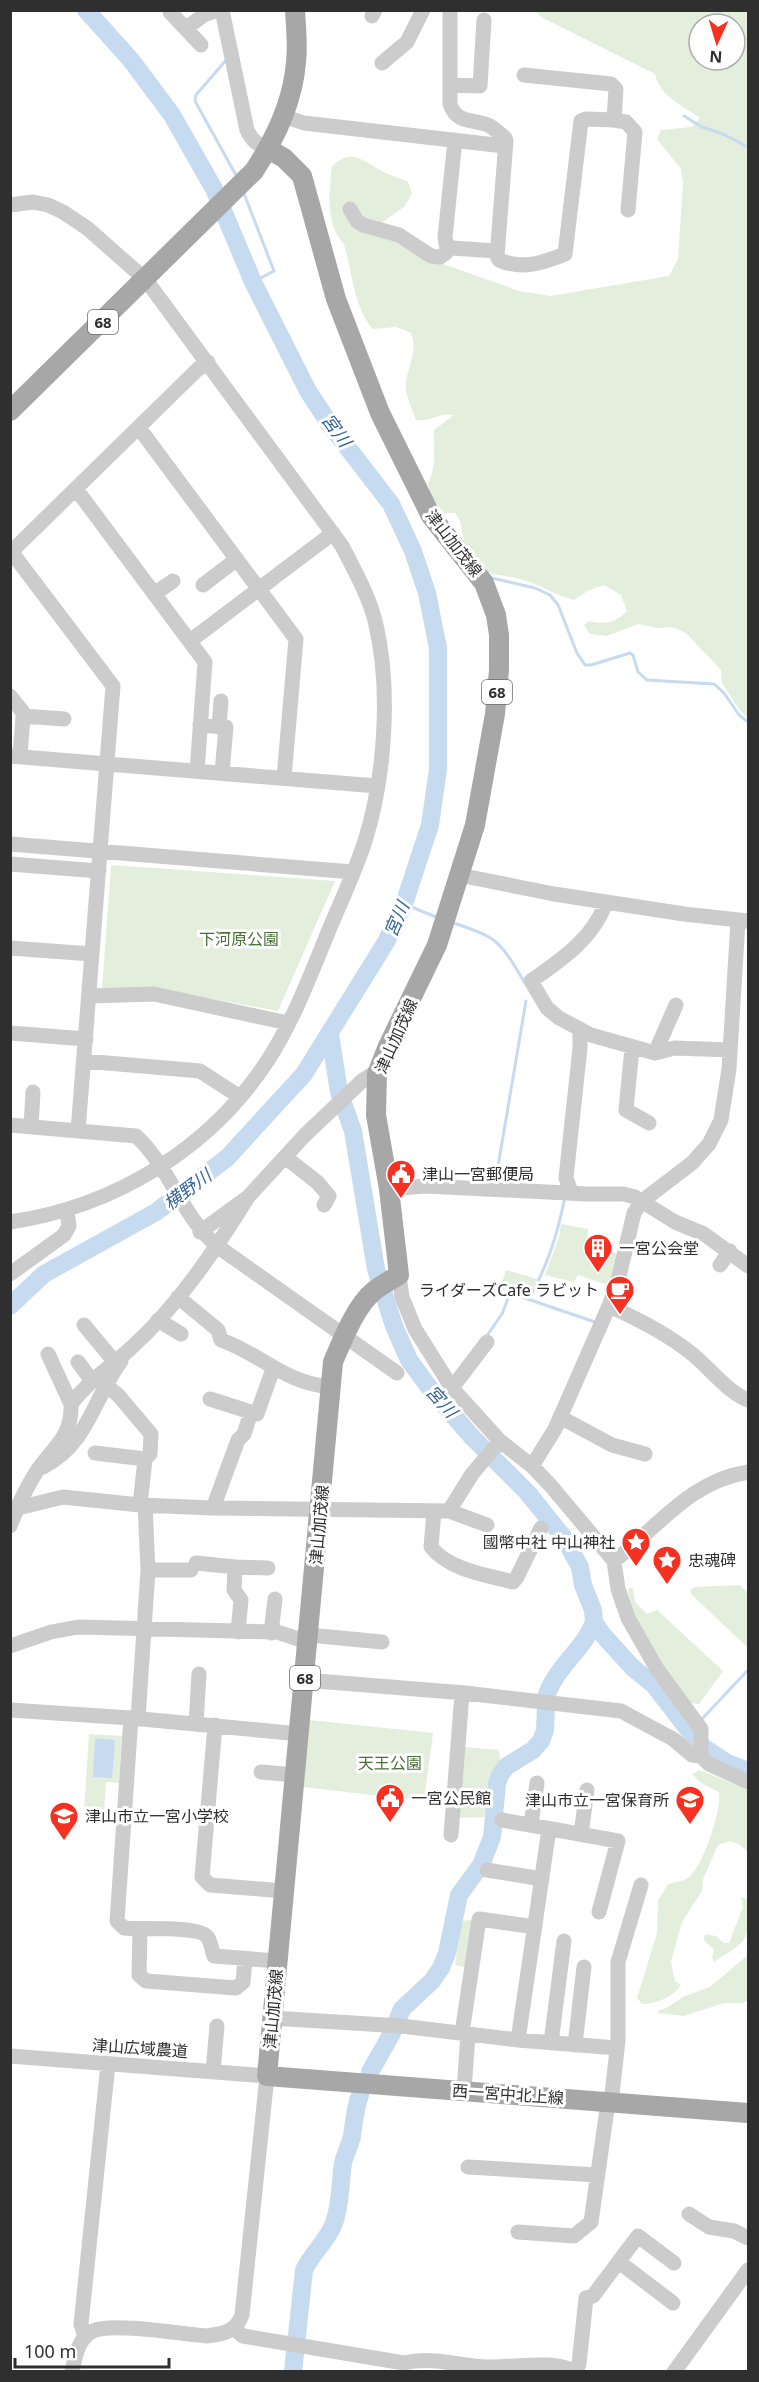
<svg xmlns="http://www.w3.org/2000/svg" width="759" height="2382" viewBox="0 0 759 2382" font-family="'Noto Sans','Noto Sans JP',sans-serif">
	<rect width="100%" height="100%" fill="#fff"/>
	<!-- green -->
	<path fill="#e3eedc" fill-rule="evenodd" d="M535,11H748V718L740,711L722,683L721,670L687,634L673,627L658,628L638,624L607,636L590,634L584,625L589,621C605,625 615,623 627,611L621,595L604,585L589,590L574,600C557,596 543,586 526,581C513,576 498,576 484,572C476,562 467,553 464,540C461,528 463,523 455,513H444L430,496L428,483C437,468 433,448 434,430L454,415C440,411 430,423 416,420C412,408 404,394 406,381C409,364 418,350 411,333L396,327L373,329C354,308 352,271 344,244C325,224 329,191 332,166C352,148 361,160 382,171C390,176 399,177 408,182L412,193L405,206L380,224L395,241L428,261L446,265L519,291L550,296L669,276L678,259L683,184L681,169L657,139L661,130L692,127L700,118C683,106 660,96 655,74L543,18ZM699,24H735V60H699Z
		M111,865L335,881L278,1011L153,988L102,990Z
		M561,1224L588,1229L587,1249L622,1254L613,1287L578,1275L574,1282L545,1275L559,1237Z
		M506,1270L537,1279L527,1297L500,1289Z
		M740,1585L748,1593V1648L691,1594V1589L695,1587Z
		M629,1588H633L635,1602L647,1614L657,1610L723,1671L699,1704L691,1703C675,1683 623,1613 629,1588Z
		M309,1720L433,1733L424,1801L303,1787Z
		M89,1734L122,1736L119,1783L106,1782L104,1813L84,1812Z
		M463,1747L499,1750L501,1768L492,1782L484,1817L456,1818Z
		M700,1770L748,1790V1852L739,1844L730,1841L718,1845L703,1879L702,1891L682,1922L671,1962L675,1981L681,1985C673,1997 656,2004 642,2004L637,1998L657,1933L658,1901L668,1884C676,1882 684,1882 690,1876C704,1863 722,1809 719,1792L701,1783L692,1774Z
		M741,1897L748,1900C749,1941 750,1939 714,1962L712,1957L714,1950L704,1940L705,1934L716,1936L724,1943H729L743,1907Z
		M478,1919L471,1969L455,1965L461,1921Z
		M748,1955V2000L743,2003H724L684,2016L659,2013L658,2011L668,2007L683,1997L710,1987Z"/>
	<!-- water -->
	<path fill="#c6daf0" d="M95,1738L115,1740L112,1778L93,1777Z"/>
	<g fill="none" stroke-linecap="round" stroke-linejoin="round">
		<!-- stream -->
		<path stroke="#c6daf0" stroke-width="3" d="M227,59L196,95L195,101L237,177
			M684,116L702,127L723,134L748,147
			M243,191L274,271L253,282
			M492,578L535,588L550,595L558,605L577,653L585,665H591L630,653L633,655L638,672L647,680L714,684L724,693L739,715L748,722
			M404,904L436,917
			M454,923C501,939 500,942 525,983
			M495,1184L526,1001
			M529,1299C548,1264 557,1236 565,1197
			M486,1337L502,1314L510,1293L595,1322
			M701,1720L748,1670"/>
		<!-- river -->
		<path stroke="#c6daf0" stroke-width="18" d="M330,1034L339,1092L353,1131L376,1269L394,1326L409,1360L431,1390L473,1438L527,1492L564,1538L580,1567L583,1585L593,1610L594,1622L603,1635L632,1667L654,1685L700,1745L727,1763L748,1771
			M10,1306L44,1274L156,1212L227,1158L304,1074L386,942L404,904L430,825L438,769V648L427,593L413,551L391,504L331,426L308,391L253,282L214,189L172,115L131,60L86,10
			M546,1698C554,1668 584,1650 594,1622
			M370,2072L392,2033L402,2009L432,1981L441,1968L447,1953L459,1895L481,1865L492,1837L497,1784L500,1775L507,1766L533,1750L541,1741L545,1730L546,1706
			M293,2372L304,2270C312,2253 328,2240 334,2223C341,2204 340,2183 343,2163C345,2154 350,2145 352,2136C354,2122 355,2109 360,2095"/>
		<!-- minor -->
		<path stroke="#ccc" stroke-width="15" d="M222,10L247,130C252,141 257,144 268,149
			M450,10V104C457,125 474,118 490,126C495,129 500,134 505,138L506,141L497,256L499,260C522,270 543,263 565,254L581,121L586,119L614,120L616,89L611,84L524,75
			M170,12L201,45
			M372,16L375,10
			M186,28L204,15L217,10
			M382,63L407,42L423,10
			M450,85L480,86L484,20
			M283,116L304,123L504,146
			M614,120L626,122L635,132L628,210
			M455,140L445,237L446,244L452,248L497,251
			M10,205L33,202L48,205L63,212L87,228L146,280L342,546C355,571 370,598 376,625C391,690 385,777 365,841C356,869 343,897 331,925C312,971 295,1018 268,1060C210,1149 114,1207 10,1222
			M350,209L357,221L363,225L399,235L431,256L440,257L446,253L448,245
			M139,428L296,639L284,778
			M76,489L205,662L197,771
			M10,550L113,686L78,1131
			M10,553L198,369L208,362
			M203,585L237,559
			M154,594L173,581
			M190,641L333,533
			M10,696L22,711L23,716L20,757
			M23,716L64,719
			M200,725L226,727L222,773
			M219,727L221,701
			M10,756L377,786
			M10,844L353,872
			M10,864L99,871
			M459,875L554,894L684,914L748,921
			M606,902C594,938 561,960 531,981L547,1008L559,1018L591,1035L655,1053L675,1048L729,1050
			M10,948L92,954
			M89,996L154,994L288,1023
			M10,1033L86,1039
			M632,1048L626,1110L649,1123
			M655,1053L676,1005
			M84,1061L200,1071L240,1097
			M10,1125L136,1136C170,1167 182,1217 217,1246L397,1373
			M31,1127L33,1092
			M285,1157L317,1182L329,1196L324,1205
			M389,1189L425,1186L587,1194H623L635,1197L675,1222L704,1234L748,1266
			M571,1192L566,1178L580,1048V1029
			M200,1232L248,1197L305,1135L363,1080L371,1075L377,1074
			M720,1265L730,1251
			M10,1274L64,1235L69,1226L67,1211
			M399,1275L402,1297L415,1329L452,1388L500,1441L532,1466L551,1486L614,1561L618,1589L628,1618L657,1669L701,1729V1756L709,1764L748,1782
			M178,1297L218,1330L221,1340C261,1354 286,1384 331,1387
			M609,1306C638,1319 666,1333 691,1353C710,1368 726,1391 748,1400
			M158,1320L181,1334
			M84,1325L114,1361
			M48,1354L71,1404
			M78,1362L92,1381
			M107,1386L118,1395L151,1434L150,1454L145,1459L140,1505
			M452,1388L487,1342
			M210,1399L257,1414L273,1369
			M560,1417L612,1445L645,1454
			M95,1453L145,1459
			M532,1466L555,1429L609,1306L618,1281L634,1213L641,1202L692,1163L709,1144L721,1120L729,1069L738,921
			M43,1467C89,1443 93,1399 121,1361
			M10,1507L18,1508L63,1497L140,1505L213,1508L449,1511L472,1474L500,1441
			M213,1508L238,1440L244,1434L251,1412
			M434,1511L431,1547C449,1570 487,1575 513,1582L517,1577L541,1528
			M449,1511L487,1525
			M10,1526C17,1508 25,1490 35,1474C53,1446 72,1439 71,1404C88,1381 111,1367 131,1348C178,1306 215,1250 248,1197
			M614,1561C658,1527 690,1481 748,1472
			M196,1563L235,1567
			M148,1570H191
			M238,1632L241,1600L234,1590L235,1567L268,1568
			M271,1633L275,1599
			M309,1635L382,1642
			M10,1646L51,1632L78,1627L277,1632L308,1642
			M304,1680L465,1693L621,1711L673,1739L692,1755L701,1756
			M10,1710L131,1718L300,1734
			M131,1718L117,1921L124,1928C140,1930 201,1925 208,1938C211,1943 212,1951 214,1956L277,1961
			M138,1719L148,1570L145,1505
			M196,1724L199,1674
			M215,1725L202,1877L210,1885L284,1891
			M261,1772L295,1775
			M502,1820L618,1841L599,1912
			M531,1825L537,1783
			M581,1834L587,1790
			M451,1835L462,1694
			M487,1870L542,1879
			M140,1930L139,1975L146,1981L236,1988L243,1982L245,1959
			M272,2018L401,2026L518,2040L617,2048
			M462,2033L479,1919L535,1927
			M518,2040L549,1829
			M551,2043L564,1941
			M575,2045L584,1967
			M10,2056L267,2076L242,2315C236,2332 223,2334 206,2336C183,2334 111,2322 93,2331C78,2338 75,2357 72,2372
			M213,2071L217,2026
			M464,2091L468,2034
			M611,2103L618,2041V1962L641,1885
			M468,2167L597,2175
			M689,2214L709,2227L734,2231L748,2238
			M518,2232L574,2236L591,2222L608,2102
			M619,2262L673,2303
			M234,2329L243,2336L404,2363C432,2356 460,2366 488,2367C516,2368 552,2359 576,2372
			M85,2337L81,2324L108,2064
			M576,2371L579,2364L586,2298L593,2296L638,2236L674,2263
			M674,2372L748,2270"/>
		<!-- major -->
		<path stroke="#a7a7a7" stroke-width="20" d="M268,149L284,158L302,176L336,299L380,413L431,516L484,583L496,615L499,635V670L495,714L475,825L437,945L388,1046L377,1074L376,1115L389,1189L399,1275C391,1280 381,1285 374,1291C356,1305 342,1341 333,1362L267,2076L748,2113
			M10,411L254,171C275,139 293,102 296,62C298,45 296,28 295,10"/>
	</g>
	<!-- icons -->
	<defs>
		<g id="civic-pin" transform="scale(1.5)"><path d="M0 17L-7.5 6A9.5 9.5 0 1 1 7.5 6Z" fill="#f73121" stroke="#fff"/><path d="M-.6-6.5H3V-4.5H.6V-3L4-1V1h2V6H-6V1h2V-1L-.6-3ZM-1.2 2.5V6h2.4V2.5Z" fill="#fff"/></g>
		<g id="building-pin" transform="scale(1.5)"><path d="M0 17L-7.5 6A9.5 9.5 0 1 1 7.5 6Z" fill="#f73121" stroke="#fff"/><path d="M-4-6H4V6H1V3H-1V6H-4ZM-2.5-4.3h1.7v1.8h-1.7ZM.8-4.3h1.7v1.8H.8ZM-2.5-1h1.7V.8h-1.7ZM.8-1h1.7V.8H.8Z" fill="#fff"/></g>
		<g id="cafe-pin" transform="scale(1.5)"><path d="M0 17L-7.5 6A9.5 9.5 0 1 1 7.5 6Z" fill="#f73121" stroke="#fff"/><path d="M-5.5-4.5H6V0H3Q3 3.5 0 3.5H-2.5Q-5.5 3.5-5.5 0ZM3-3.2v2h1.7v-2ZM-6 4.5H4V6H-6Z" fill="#fff"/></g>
		<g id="sight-pin" transform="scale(1.5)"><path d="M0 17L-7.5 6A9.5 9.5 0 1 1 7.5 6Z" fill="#f73121" stroke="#fff"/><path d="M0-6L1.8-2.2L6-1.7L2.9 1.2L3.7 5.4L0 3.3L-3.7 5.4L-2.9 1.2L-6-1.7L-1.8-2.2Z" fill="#fff"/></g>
		<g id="school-pin" transform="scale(1.5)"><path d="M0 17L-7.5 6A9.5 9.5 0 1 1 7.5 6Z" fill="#f73121" stroke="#fff"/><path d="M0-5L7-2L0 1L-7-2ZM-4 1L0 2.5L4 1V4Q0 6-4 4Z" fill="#fff"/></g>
	</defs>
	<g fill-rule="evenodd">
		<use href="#civic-pin" x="401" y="1174"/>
		<use href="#building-pin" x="598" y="1248"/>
		<use href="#cafe-pin" x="620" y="1290"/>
		<use href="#sight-pin" x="636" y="1542"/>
		<use href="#sight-pin" x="667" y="1560"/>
		<use href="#civic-pin" x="390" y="1798"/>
		<use href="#school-pin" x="690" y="1800"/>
		<use href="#school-pin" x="64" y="1816"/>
	</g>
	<g text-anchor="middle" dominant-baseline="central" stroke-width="6" stroke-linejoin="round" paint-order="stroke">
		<!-- shield labels -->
		<g fill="#fff" stroke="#6d6d6d" stroke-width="1.5">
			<rect x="88" y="310" width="30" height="24" rx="4.5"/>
			<rect x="482" y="680" width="30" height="24" rx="4.5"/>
			<rect x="290" y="1666" width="30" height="24" rx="4.5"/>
		</g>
		<g font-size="15" font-weight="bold" fill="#2f2f2f">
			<text x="103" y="322">68</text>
			<text x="497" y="692">68</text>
			<text x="305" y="1678">68</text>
		</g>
		<!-- street labels -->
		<g font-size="16" fill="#2f2f2f" stroke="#fff">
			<text transform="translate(454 543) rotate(52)">津山加茂線</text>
			<text transform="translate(396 1036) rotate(-66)">津山加茂線</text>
			<text transform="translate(319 1525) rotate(-85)">津山加茂線</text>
			<text transform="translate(273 2009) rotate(-85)">津山加茂線</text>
			<text transform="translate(140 2048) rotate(4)">津山広域農道</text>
			<text transform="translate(508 2094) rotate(4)">西一宮中北上線</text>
		</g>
		<!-- park labels -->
		<g font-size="16" fill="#4a7038" stroke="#fff">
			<text x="239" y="939">下河原公園</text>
			<text x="390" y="1763">天王公園</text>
		</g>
		<!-- poi labels -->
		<g font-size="16" fill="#2f2f2f" stroke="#fff" text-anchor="start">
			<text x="422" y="1174">津山一宮郵便局</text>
			<text x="619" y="1248">一宮公会堂</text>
			<text x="599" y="1290" text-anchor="end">ライダーズCafe ラビット</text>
			<text x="615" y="1542" text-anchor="end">國幣中社 中山神社</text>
			<text x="688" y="1560">忠魂碑</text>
			<text x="411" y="1798">一宮公民館</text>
			<text x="669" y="1800" text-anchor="end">津山市立一宮保育所</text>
			<text x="85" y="1816">津山市立一宮小学校</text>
		</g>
		<!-- water labels -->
		<g font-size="18" font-style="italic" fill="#35649a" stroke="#fff">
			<text transform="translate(337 430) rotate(54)">宮川</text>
			<text transform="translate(396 919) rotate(-67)">宮川</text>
			<text transform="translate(187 1189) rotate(-37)">横野川</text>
			<text transform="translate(442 1401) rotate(48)">宮川</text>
		</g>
	</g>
	<!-- border -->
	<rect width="759" height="2382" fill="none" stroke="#2f2f2f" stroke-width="24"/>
	<!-- north arrow -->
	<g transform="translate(717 42) rotate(184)"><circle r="28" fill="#ffffff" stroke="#acacac" stroke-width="1.5"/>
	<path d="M0-4.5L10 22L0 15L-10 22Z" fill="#f73121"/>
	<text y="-9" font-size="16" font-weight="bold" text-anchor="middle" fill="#2f2f2f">N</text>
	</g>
	<!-- scale -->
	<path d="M15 2358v9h154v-9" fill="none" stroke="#2f2f2f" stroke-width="3"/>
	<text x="24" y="2358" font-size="18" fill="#2f2f2f" stroke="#ffffff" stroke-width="4.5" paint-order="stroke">100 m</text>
</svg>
